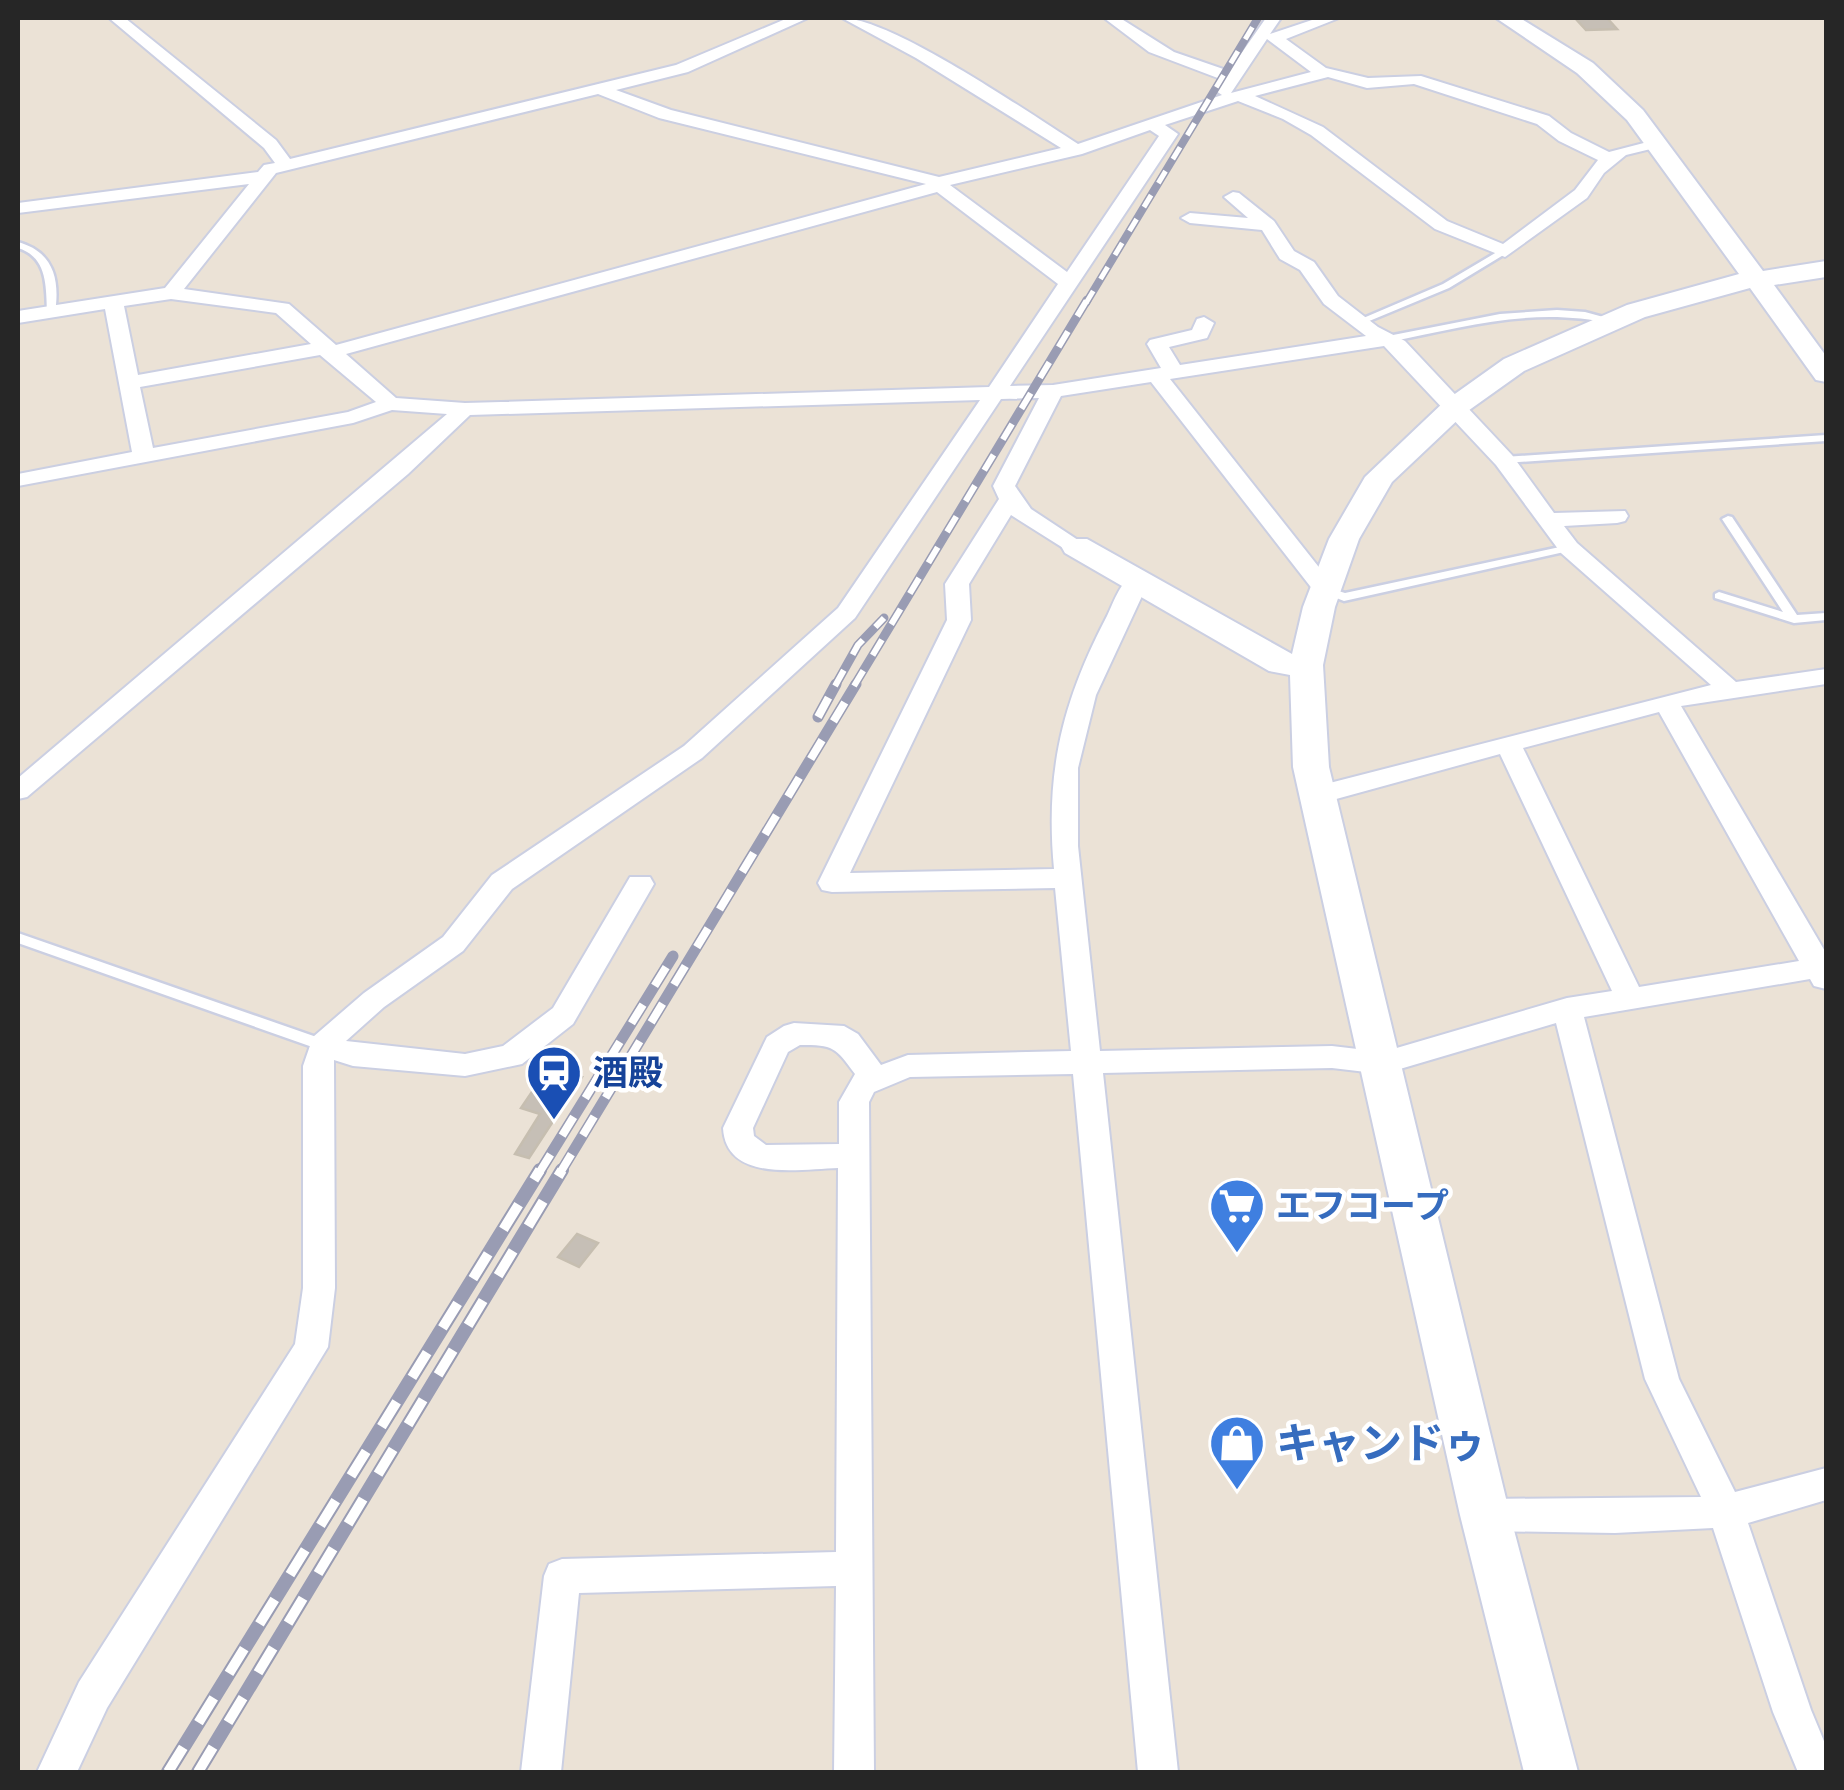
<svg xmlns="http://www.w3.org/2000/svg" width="1844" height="1790" viewBox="0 0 1844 1790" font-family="Figtree,'Noto Sans JP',sans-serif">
	<rect width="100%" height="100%" fill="#ebe2d6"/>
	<!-- building -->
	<path fill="#c6bfb6" stroke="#c6beb0" stroke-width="2.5" d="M1575,18H1607L1617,29L1586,30Z
		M563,1071L582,1077L529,1158L515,1154L540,1114L521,1108L538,1083L552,1087Z
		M577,1234L598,1243L579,1267L558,1257Z"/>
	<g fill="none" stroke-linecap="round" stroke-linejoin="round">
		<!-- lane casing -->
		<g stroke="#cbcfe2" stroke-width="5">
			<path id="lane" d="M18,242C54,252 60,280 55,313L47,311C46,285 47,257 18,248Z
				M1502,249L1510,251L1449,288L1362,324L1354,322L1443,284Z
				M1557,310L1585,312L1618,321L1613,324C1533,306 1466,327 1388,342L1383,339L1388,336L1500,314Z
				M1826,435V441L1504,463L1499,460L1504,457Z
				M1728,516L1732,517L1797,615L1826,613V620L1794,623L1715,598V594L1719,592L1783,612L1722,519Z
				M1569,545L1573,546V550L1344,601L1319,591L1325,587L1345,593Z
				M18,933L328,1041L330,1045L328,1049H318L18,943Z"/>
		</g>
		<!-- street casing -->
		<g stroke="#cbcfe2" stroke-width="4">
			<path id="street" d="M109,18H125L276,140L290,159L676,65L788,18H808L688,72L616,90L671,110L939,177L1061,148L916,58L842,18C892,18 1029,113 1078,144L1222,95L1216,91L1223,80L1149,52L1104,18H1120L1174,52L1229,71L1266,18H1281L1270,34L1318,18H1339L1286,39L1326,68L1368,78L1421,76L1549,116L1571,133L1609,152L1663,138V146L1626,155L1604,173L1587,198L1505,257L1435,229L1311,135L1283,119L1238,101L1165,125L1178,134L1010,386L1053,385L1161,368L1147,344L1150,340L1192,330L1197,319L1204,317L1214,323L1207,338L1169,347L1180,365L1366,336L1324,304L1300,270L1280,259L1262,230L1190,223L1181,218L1190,213L1248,218L1224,197L1233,192L1239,193L1274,221L1294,251L1314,262L1338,296L1378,327L1405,341L1512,455L1554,513L1625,511L1628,516L1625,521L1617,523L1564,526L1577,543L1736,682L1826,669V684L1681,706L1826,953V989L1814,986L1810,979L1584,1017L1679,1379L1735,1492L1826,1468V1500L1748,1523L1811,1710L1826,1746V1772H1798L1773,1712L1713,1528L1615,1533L1485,1531L1472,1527L1467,1515L1472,1503L1485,1499L1701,1497L1645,1379L1556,1023L1383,1074L1332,1068L1103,1073L1178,1772H1138L1073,1074L910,1077L874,1092L869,1102L874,1772H834L836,1586L579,1593L561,1772H521L544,1576L549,1564L562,1559L836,1552L838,1168C800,1169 726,1183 723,1128L767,1037L784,1026L794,1023L844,1026L858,1034L881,1065L908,1055L1071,1051L1055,888L832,892L822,890L818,883L947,620L945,584L999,499L993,486L1039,398L1001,399L855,618L702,758L512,889L463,951L384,1007L346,1041L465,1054L503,1046L553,1008L630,877H650L654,884L573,1024L522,1064L465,1076L353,1066L334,1060L335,1288L328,1347L107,1708L77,1772H37L79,1682L295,1344L303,1288V1066L313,1037L364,993L443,937L492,875L684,746L838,608L980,400L470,415L408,474L27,797L18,799V778L447,414L392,410L353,423L18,486V474L132,452L105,309L18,323V311L165,288L249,184L18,213V203L258,172L264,165L275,163L264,148ZM1267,39L1311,72L1231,93ZM1328,77L1367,88L1414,84L1537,124L1559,141L1598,160L1575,190L1503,244L1447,221L1323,127L1255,96ZM598,94L659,118L926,184L336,345L289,304L184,289L276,173ZM1150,130L1159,136L1067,272L950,185L1082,154ZM937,192L1058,284L989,387L465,403L396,398L346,354ZM171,299L276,313L311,344L138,375L124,306ZM1384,346L1496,465L1561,553L1711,685L1318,786L1305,795L1318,804L1500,754L1612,991L1567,998L1383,1052L1332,1046L1100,1051L1078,846V768L1096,695L1149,581L1145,576L1137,574C1121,578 1114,602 1107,616C1062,702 1045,772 1054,869L850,873L971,620L969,584L1011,515L1068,551H1084L1087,546L1031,509L1015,486L1061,396L1151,382L1317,595L1325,597L1337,590L1333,585L1170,379ZM320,355L376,402L348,412L153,448L140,387ZM1659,712L1799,961L1639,987L1523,748ZM800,1045C834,1045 835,1047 855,1074L839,1102V1144L766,1145L754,1136L753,1128L788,1052Z"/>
		</g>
		<!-- secondary casing -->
		<g stroke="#cbcfe2" stroke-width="4">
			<path id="secondary" d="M1496,18H1520L1593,63L1643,110L1763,271L1826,261V277L1774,285L1826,356V382L1816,380L1750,288L1645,317L1524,371L1465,413L1392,482L1359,539L1335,607L1323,665L1329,767L1510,1515L1578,1772H1524L1460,1515L1293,767L1290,675L1269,671L1065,553L1061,546L1065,539H1087L1292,654L1303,607L1329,539L1365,477L1445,401L1504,359L1627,305L1739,274L1627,120L1577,73Z"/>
		</g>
		<!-- lane -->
		<use href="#lane" fill="#fff" fill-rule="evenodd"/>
		<!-- street -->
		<use href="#street" fill="#fff" fill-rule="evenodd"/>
		<!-- secondary -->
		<use href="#secondary" fill="#fff" fill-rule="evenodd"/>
		<!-- rail-far3 casing -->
		<g stroke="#999cb3" stroke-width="8">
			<path id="rail-far3" d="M1086,303L1258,18"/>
		</g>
		<!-- rail-far2 casing -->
		<g stroke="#999cb3" stroke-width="9">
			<path id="rail-far2" d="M835,686L858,645L884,618
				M854,686L1087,300"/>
		</g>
		<!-- rail-far1 casing -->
		<g stroke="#999cb3" stroke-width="11">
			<path id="rail-far1" d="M818,717L836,684
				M539,1173L673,956
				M560,1173L856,684"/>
		</g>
		<!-- rail casing -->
		<g stroke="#999cb3" stroke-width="14">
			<path id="rail" d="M168,1772L540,1170
				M198,1772L562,1170"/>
		</g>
		<!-- rail-far3 -->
		<use href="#rail-far3" stroke="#fff" stroke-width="5" stroke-dasharray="14" stroke-linecap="butt"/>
		<!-- rail-far2 -->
		<use href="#rail-far2" stroke="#fff" stroke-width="6" stroke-dasharray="18" stroke-linecap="butt"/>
		<!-- rail-far1 -->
		<use href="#rail-far1" stroke="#fff" stroke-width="8" stroke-dasharray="22" stroke-linecap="butt"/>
		<!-- rail -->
		<use href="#rail" stroke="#fff" stroke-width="10" stroke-dasharray="29" stroke-linecap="butt"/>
	</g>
	<!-- icons -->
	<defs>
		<g id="station-pin" transform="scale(2.875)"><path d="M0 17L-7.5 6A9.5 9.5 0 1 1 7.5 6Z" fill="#1a4fb4" stroke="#fff"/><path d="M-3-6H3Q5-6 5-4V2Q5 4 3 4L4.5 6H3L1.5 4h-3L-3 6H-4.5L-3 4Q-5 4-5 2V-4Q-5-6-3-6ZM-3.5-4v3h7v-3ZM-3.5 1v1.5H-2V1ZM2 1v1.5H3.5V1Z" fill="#fff"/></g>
		<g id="supermarket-pin" transform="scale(2.875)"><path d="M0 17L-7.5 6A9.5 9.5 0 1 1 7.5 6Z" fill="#3f7fe0" stroke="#fff"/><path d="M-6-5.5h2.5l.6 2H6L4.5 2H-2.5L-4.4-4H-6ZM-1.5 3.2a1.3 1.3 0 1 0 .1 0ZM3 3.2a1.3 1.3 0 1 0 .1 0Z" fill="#fff"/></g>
		<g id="shop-pin" transform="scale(2.875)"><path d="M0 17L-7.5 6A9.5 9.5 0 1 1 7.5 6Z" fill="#3f7fe0" stroke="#fff"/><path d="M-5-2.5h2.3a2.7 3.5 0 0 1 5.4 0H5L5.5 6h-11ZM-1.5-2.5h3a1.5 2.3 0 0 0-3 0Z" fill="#fff"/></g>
	</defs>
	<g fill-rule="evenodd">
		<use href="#station-pin" x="554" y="1073"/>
		<use href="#supermarket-pin" x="1237" y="1206"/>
		<use href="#shop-pin" x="1237" y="1443"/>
	</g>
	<g text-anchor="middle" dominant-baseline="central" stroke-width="9" stroke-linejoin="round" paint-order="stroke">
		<!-- transit labels -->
		<g font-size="35" font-weight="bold" fill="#164399" stroke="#fff" text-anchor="start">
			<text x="593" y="1073">酒殿</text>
		</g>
		<!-- shop labels -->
		<g font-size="35" font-weight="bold" fill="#366cbe" stroke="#fff" text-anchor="start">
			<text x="1276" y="1206">エフコープ</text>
		</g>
		<!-- near-shop labels -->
		<g font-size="42" font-weight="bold" fill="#366cbe" stroke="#fff" text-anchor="start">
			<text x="1276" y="1443">キャンドゥ</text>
		</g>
	</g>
	<!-- border -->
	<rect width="1844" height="1790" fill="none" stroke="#262626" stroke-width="40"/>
</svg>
